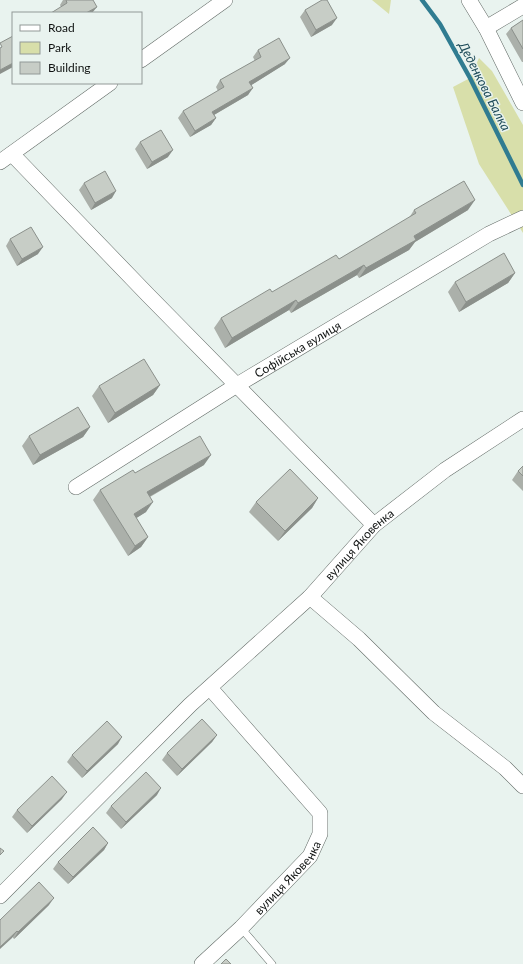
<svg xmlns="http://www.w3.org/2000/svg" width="523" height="964" viewBox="0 0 523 964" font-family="Lato,sans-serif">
	<rect width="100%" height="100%" fill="#e9f3ef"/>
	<!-- green -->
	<path fill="#d8dfaa" d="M372,0H391L389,14Z
		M479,58L492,71L523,125V233L479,164L453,87L470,78Z"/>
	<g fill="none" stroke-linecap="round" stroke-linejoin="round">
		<!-- stream -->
		<path stroke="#307c91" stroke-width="4.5" d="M422,0L440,24L470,78L523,185"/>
		<!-- service casing -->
		<g stroke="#626a66" stroke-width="8">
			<path id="service" d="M241,928L272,964"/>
		</g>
		<!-- minor casing -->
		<g stroke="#626a66" stroke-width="16">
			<g id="minor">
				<path d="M469,0L486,28L523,103"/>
				<path d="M486,28L523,6"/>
				<path d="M141,60L225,0"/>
				<path d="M12,154L148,295L374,525"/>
				<path d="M0,162L110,83"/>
				<path id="s1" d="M76,487L237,385L489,234L523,218"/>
				<path d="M310,597L359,639L434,713L505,768L523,786"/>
				<path id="s2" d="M0,896L190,705L310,597L374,525L445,470L523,419"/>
				<path id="s3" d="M202,964L241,928L310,856L320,834V813L210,688"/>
			</g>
		</g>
		<!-- service -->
		<use href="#service" stroke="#fff" stroke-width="7"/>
		<!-- minor -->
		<use href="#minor" stroke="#fff" stroke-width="15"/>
	</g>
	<!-- wall -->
	<path fill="#abb0aa" d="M63,0H93L61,7L60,5Z
		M305,10L332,25L311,37L300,17Z
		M523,20V62H522L506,34L511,28Z
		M258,50L285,64L251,85L248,95L214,115L216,118L211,125L190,137L178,118L183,111L218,91L216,87L220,80L255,61L253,57Z
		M140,142L168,157L147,169L135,149Z
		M84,183L112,198L91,210L79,190Z
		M414,210H468L415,242L409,250L359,278L357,275L291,313L289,310L225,348L214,328L221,318L339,259L409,218Z
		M10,239L38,254L17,266L6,246Z
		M515,273L508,283L459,312L448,292L455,282Z
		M160,385L153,395L108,423L92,396L99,386Z
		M90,427L83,437L33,465L22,446L29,436Z
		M204,465L150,497L146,512L136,518L148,537L141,547L128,556L93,500L100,490L135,473Z
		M523,466V491L512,480L518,471Z
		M318,498L312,508L278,541L249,512L256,502Z
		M217,735L212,742L177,776L162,760L167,753Z
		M118,744L82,778L67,762L72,755Z
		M157,795L121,829L106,813L111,806Z
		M62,799L27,833L12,817L17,810Z
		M108,843L104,850L68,884L53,869L58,862Z
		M49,905L14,939L0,920Z"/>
	<!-- shaded-wall -->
	<path fill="#8b908b" d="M97,7L92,13H86Z
		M337,18L332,25L311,37L316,30Z
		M290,58L285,64L245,89L249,82Z
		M13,63V67L0,74V70Z
		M253,88L248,95L207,119L212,112Z
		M216,118L211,125L190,137L195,131Z
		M173,150L168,157L147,169L152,162Z
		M116,191L112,198L91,210L95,203Z
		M475,200L468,210L415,242L409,250L359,278L366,268L414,236Z
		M43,247L38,254L17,266L22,259Z
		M364,265L357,275L291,313L298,303Z
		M515,273L508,283L459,312L466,302Z
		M296,300L289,310L225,348L232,338Z
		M160,385L153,395L108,423L115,413Z
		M90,427L83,437L33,465L40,455Z
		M211,455L204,465L140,502L147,492Z
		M318,498L312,508L278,541L285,531Z
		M153,502L146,512L127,524L134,514Z
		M148,537L141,547L128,556L135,546Z
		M217,735L212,742L177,776L182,769Z
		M122,737L118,744L82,778L87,771Z
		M161,788L157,795L121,829L126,822Z
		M67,792L62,799L27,833L32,826Z
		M108,843L104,850L68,884L73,877Z
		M54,898L49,905L14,939L18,932Z
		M17,931L12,938L0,949V947Z"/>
	<!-- building -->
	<path fill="#c7cdc6" stroke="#8b908b" d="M66,0H93L97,7L86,13H51L67,3Z
		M322,0H327L337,18L316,30L305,10Z
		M523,20V49L511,28Z
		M13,36V63L0,70V48L2,47L0,43Z
		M279,38L290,58L249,82L253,88L212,112L216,118L195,131L183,111L224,87L220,80L261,57L258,50Z
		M161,130L173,150L152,162L140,142Z
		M105,171L116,191L95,203L84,183Z
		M464,181L475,200L414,236L416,240L366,268L364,265L298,303L296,300L232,338L221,318L270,289L272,292L336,255L339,259L416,213L414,210Z
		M31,227L43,247L22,259L10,239Z
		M504,253L515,273L466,302L455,282Z
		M144,359L160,385L115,413L99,386Z
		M78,407L90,427L40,455L29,436Z
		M200,436L211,455L147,492L153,502L134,514L148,537L135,546L100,490L133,470L135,473Z
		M523,466V476L518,471Z
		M290,469L318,498L285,531L256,502Z
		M202,719L217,735L182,769L167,753Z
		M107,721L122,737L87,771L72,755Z
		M146,772L161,788L126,822L111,806Z
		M52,776L67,792L32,826L17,810Z
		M93,827L108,843L73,877L58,862Z
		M0,848L4,851L0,855Z
		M39,882L54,898L18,932L17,931L0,947V920Z
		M226,959L231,964H221Z"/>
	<g text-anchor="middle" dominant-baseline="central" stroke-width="3" stroke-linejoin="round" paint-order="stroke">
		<!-- street labels -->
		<g font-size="12" fill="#101312" stroke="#e9f3ef">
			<text stroke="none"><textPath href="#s1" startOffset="261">Софійська вулиця</textPath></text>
			<text stroke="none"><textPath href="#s2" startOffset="503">вулиця Яковенка</textPath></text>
			<text stroke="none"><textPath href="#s3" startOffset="122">вулиця Яковенка</textPath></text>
		</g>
		<!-- water labels -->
		<g font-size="13" font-style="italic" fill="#1e4b59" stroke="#e9f3ef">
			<text transform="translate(485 86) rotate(63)">Деденкова Балка</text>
		</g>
	</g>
	<!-- legend -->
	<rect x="12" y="12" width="130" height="72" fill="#e9f3ef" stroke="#929997"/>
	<rect x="20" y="25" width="20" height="6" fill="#ffffff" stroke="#929997"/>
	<text x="48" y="32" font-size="12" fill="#101312">Road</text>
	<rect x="20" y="42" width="20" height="12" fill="#d8dfaa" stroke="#929997"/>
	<text x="48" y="52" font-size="12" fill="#101312">Park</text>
	<rect x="20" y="62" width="20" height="12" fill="#c7cdc6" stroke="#929997"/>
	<text x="48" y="72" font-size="12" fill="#101312">Building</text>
</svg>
